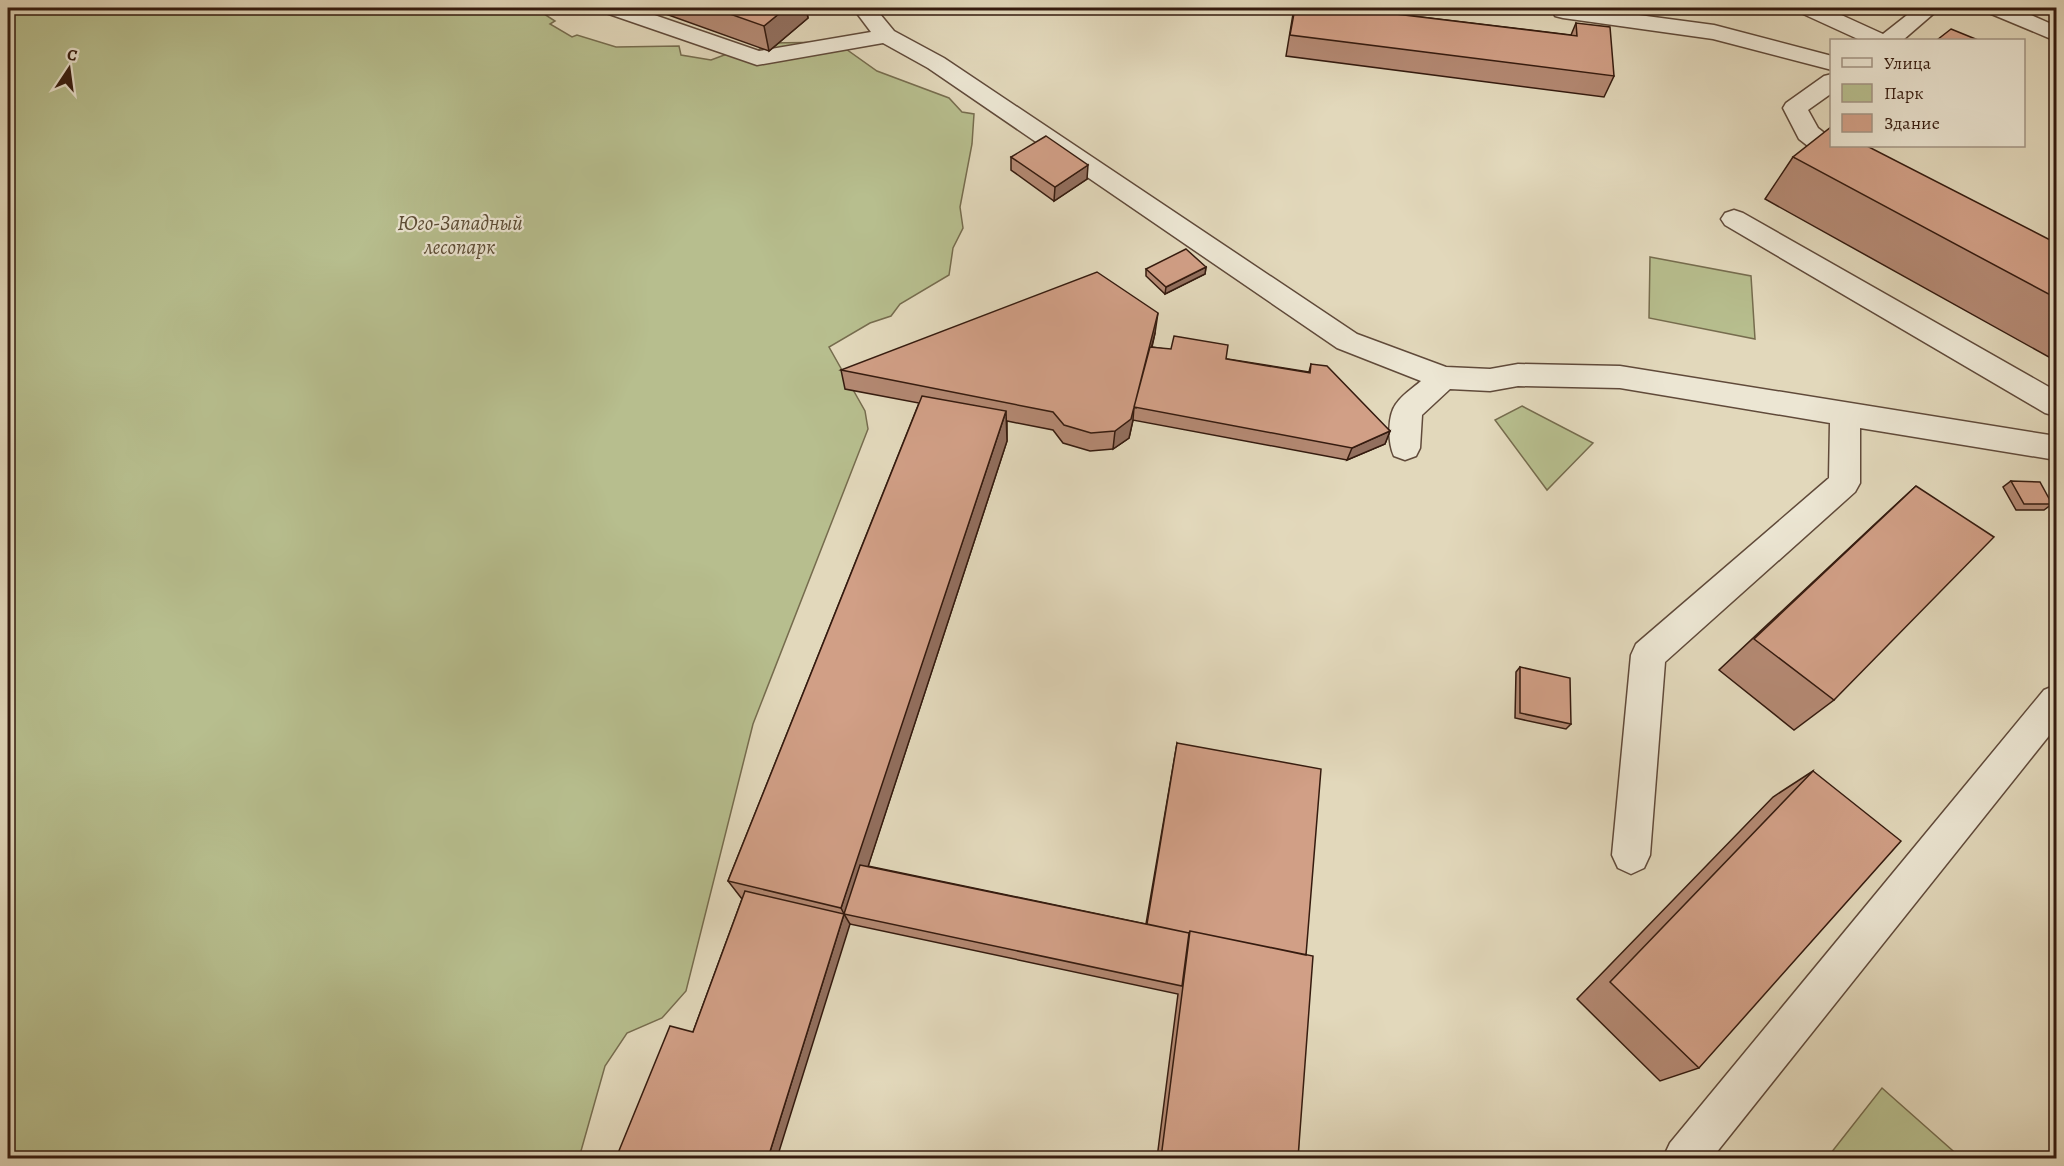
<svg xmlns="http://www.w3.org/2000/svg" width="2064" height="1166" viewBox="0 0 2064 1166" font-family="Alegreya,serif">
	<rect width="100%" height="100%" fill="#e2d8bb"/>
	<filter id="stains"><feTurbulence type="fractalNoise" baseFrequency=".00333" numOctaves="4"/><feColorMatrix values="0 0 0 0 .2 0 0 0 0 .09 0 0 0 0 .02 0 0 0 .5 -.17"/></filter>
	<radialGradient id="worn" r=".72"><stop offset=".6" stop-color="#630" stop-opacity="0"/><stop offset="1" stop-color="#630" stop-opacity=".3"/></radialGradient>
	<!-- green -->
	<path fill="#b7be8e" stroke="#766c4e" stroke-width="1.5" d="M8,8H535L555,21L550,24L572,37L577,35L616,47L679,46L681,55L711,60L727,54L758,50L770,43L836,42L877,71L949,98L962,112L974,114L972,144L960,207L963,228L953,248L949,275L900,304L891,316L870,323L829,347L865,411L868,429L753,724L686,991L662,1018L627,1033L605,1066L579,1158H8Z
		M1650,257L1751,276L1755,339L1649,318Z
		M1522,406L1593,443L1547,490L1495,420Z
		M1882,1088L1961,1158H1827Z"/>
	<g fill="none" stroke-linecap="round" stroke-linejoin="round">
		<!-- minor casing -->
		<g stroke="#604a3a" stroke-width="3">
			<path id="minor" d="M603,8H634L759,51L871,32L853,8H875L894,31L944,58L1357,334L1446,367L1490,369L1518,364L1620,366L2056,436V460L1860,428V483L1855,492L1665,662L1650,855L1644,868L1631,874L1618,868L1612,855L1631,655L1636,644L1829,478L1830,423L1620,388L1518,386L1490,391L1450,389L1422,415L1420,448L1416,456L1405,460L1394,456C1388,444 1387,416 1396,404C1402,395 1413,388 1421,381L1337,348L928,68L883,43L757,65L606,13Z
				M1552,8H1586L1714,25L1832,56V70L1713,39L1563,18L1555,16Z
				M1798,8H1826L1883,34L1916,8H1940L1903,40H1860L1801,13Z
				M1986,8H2015L2056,26V41L1989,13Z
				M1832,74V93L1808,110L1818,128L1832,139V146C1844,146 1856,156 1863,166L1859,172L1850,174L1841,172L1799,139L1783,108L1786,103L1824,76Z
				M1734,210L1743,213L2056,391V416L2045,413L1725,225L1721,219L1725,213Z
				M2056,685V727L1712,1158H1663L1670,1143L2044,690Z"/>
		</g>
		<!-- minor -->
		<use href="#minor" fill="#ece6d3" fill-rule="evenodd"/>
	</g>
	<!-- wall -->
	<path fill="#b48973" stroke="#351b0f" stroke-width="1.5" d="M649,8H806L808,18L769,51Z
		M1294,8H1346L1571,35L1576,23L1614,76L1604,97L1286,56Z
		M2039,8H2056V15Z
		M1011,157L1087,179L1054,201L1011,170Z
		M1793,157L2056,243V361L1765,199Z
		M1206,267L1205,274L1165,294L1146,276V269Z
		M1155,333L1152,347L1309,372L1311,364L1390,431L1385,444L1347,460L1133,420L1129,438L1113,449L1090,451L1063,443L1053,430L1007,421V441L868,866L1146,924L1177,743L1306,955L1298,1158H1157L1178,994L850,924L693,1032L742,899L728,881L919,403L845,389L841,370Z
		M2011,481L2052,504L2044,510H2016L2003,487Z
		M1916,486L1834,700L1794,730L1719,670L1877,522Z
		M1520,667L1571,724L1566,729L1515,718L1516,672Z
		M1813,771L1699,1068L1660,1081L1577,999L1773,797Z"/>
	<!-- shaded-wall -->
	<path fill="#926f5e" stroke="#351b0f" stroke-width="1.5" d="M786,8H806L808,18L769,51L764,26Z
		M1088,165L1087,179L1054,201L1055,187Z
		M1206,267L1205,274L1165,294L1166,287Z
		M1158,313L1155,333L1136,408L1134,407L1133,420L1129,438L1113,449L1115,431Z
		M1006,411L1007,441L865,876L844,914L841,908L857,857Z
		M1390,431L1385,444L1347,460L1352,448Z
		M844,914L850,924L777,1158H768Z"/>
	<!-- building -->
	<path fill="#d19f86" stroke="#351b0f" stroke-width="1.5" d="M713,8H786L764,26Z
		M1295,8H1346L1577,36L1576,23L1610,27L1614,76L1290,35Z
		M1951,29L1978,40H1937Z
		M1831,127L1832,146H1867L2056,243V298L1793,157Z
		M1046,136L1088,165L1055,187L1011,157Z
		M1186,249L1206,267L1166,287L1146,269Z
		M1097,272L1158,313L1131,419L1115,431L1091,433L1064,425L1053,412L841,370Z
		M1174,336L1228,345L1226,359L1310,373L1311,364L1327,366L1390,431L1352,448L1134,407L1150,347L1171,349Z
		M922,396L1006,411L841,908L728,881Z
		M2011,481L2040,482L2052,504H2024Z
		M1916,486L1994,537L1834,700L1754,639Z
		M1520,667L1570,678L1571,724L1520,713Z
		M1177,743L1321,769L1306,955L1190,931L1189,933L1147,924Z
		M1813,771L1901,841L1699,1068L1610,982Z
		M860,865L1189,933L1182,986L844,914Z
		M745,891L844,914L768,1158H616L670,1026L693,1032Z
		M1190,931L1313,956L1298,1158H1161Z"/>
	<g text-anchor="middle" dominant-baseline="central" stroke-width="4.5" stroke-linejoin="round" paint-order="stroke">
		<!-- park labels -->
		<g font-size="21" font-style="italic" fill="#5c4c35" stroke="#ece6d3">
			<text x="460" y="223">Юго-Западный<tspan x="460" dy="24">лесопарк</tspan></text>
		</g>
	</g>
	<!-- margin -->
	<rect width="2064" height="1166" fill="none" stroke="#e2d8bb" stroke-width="30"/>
	<rect x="9" y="9" width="2046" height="1148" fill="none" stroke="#351b0f" stroke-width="3"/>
	<rect x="15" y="15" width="2034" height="1136" fill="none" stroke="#351b0f" stroke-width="1.5"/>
	<!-- legend -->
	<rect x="1830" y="39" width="195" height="108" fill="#ece6d3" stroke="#a39585" stroke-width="1.5"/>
	<rect x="1842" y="58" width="30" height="9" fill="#ece6d3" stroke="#a39585" stroke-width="1.5"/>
	<text x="1884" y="69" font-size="18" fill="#351b0f">Улица</text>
	<rect x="1842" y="84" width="30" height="18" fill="#b7be8e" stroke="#a39585" stroke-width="1.5"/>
	<text x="1884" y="99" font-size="18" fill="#351b0f">Парк</text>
	<rect x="1842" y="114" width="30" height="18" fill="#d19f86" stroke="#a39585" stroke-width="1.5"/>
	<text x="1884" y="129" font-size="18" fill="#351b0f">Здание</text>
	<!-- north arrow -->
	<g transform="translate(69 69) rotate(13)" stroke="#ece6d3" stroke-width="4.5" paint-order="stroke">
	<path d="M0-4.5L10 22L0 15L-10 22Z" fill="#351b0f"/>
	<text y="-9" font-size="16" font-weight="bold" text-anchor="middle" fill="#351b0f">С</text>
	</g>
	<rect width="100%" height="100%" filter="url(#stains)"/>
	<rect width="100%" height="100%" fill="url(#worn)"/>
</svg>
